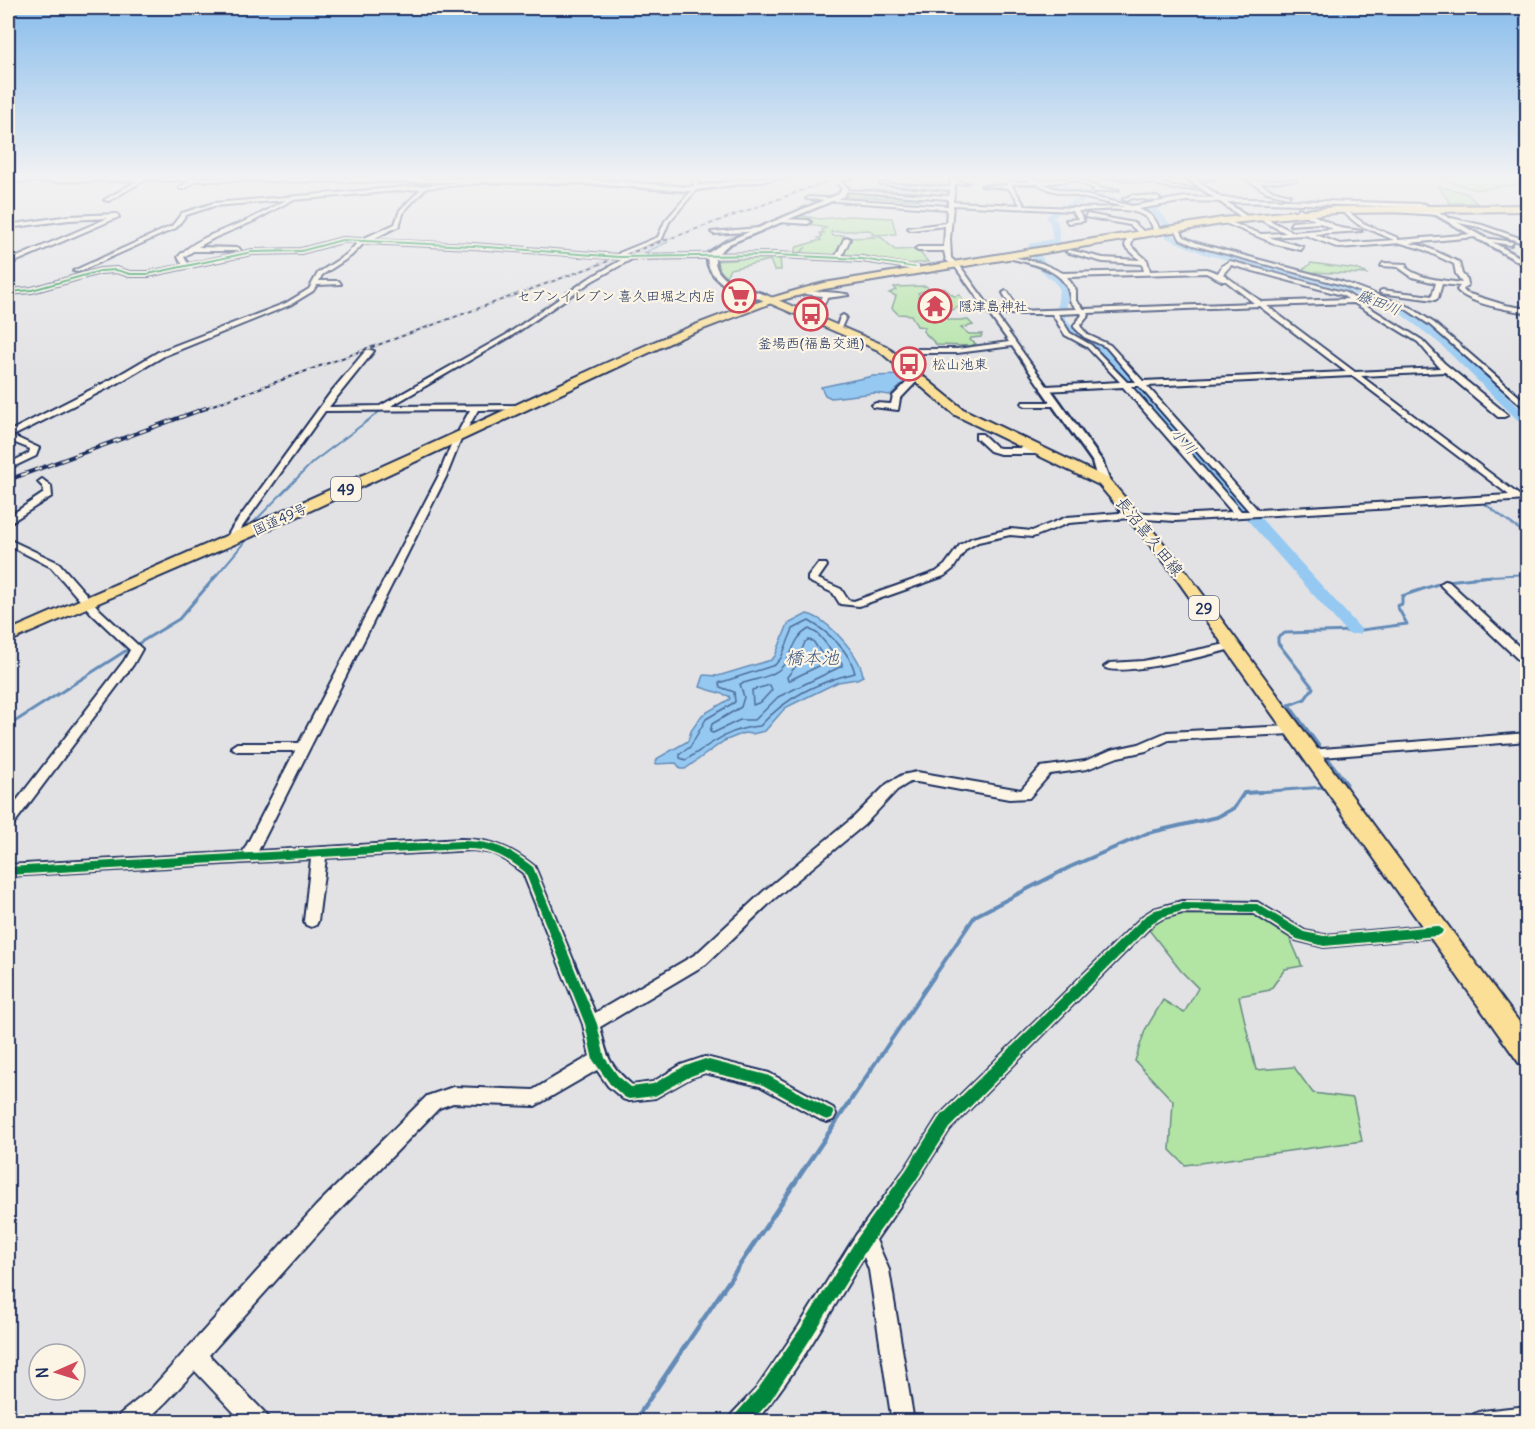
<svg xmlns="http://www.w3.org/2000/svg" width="1535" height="1429" viewBox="0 0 1535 1429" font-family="Delius,'Klee One',sans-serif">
	<rect width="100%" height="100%" fill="#e2e2e5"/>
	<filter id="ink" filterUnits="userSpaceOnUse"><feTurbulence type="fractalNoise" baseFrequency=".0167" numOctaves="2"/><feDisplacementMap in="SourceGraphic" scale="12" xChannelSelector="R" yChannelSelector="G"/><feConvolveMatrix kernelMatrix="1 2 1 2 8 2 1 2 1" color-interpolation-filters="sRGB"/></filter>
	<g filter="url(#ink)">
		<!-- green -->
		<path fill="#b2e4a4" stroke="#668a81" stroke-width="1.5" d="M1435,177H1527V183L1476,190Z
			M1438,186L1466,193L1477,203H1450Z
			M866,189L921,192L919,194L888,195L922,198L920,200L844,196L848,192H864Z
			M797,215L820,219L849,216L892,218L896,234L872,235L874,233L869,230L831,232L833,236L844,235L843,238L881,237L895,250L917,249L928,262L908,264L800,254L806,247L799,254H793L797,247L821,240L818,238L822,237L820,233H824L822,230L826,228L812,225L810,221L785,220Z
			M742,256H780L781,270H774L770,260L730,269L726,276L716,270L714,261L735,260Z
			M1311,263L1356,269L1368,274L1304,272L1281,266C1296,266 1300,276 1311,263Z
			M926,286L929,289L918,293L920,295L918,297L925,302L926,309L936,310L944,307V303L948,300L933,292L944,288L954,296L960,295L965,304L944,314L949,320H968L973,325L961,328L969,334H982L981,337L971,338L970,340L976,344L970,346L937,345L923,331L925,327L917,326L911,315L898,314L892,308L896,296L889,293L896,290L894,287Z
			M1215,907L1257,914L1289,936L1302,966L1285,969L1270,990L1239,996L1256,1070L1294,1067L1313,1093L1353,1098L1362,1141L1185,1165L1170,1150L1173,1101L1135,1061L1145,1030L1163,1000L1184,1013L1198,988L1181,971L1146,926L1167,914Z"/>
		<!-- water -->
		<path fill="#95c9f2" stroke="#648bb7" stroke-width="1.5" d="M902,375L908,381L890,395L875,393L831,398L825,395L821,387L873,376Z
			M807,614C827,618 861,656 863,676L857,679L838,682L793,704L785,708L765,731L752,734L744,733L724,741L685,769H681L676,763L655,764L658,758L688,741L691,731L702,715L730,699L729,696L700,687L704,675L718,676L771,660L775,656L788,624Z"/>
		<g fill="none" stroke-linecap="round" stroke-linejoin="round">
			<!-- shore -->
			<path stroke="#4c6d99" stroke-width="1.5" d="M809,621C828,632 850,651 855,673C818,682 786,697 760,726C730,728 710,744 686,760L680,758V754L690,747L706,719L735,702L734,692L720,687L719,683L775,665L781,658L793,629Z
				M809,629L818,634L842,663V666L778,697L755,720H740L713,733L710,732L712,724L741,707L744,697L740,684C752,680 772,677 781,668C795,654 791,639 809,629Z
				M808,640L813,641L827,662L788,681L787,677L795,667L805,642Z
				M770,685L772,690L761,702L753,705L752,690Z"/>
			<!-- stream-far4 -->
			<path stroke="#648bb7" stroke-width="1.5" d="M687,200L698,190L699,177
				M637,256L668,242L662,237L663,235
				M482,353L509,338L565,299"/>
			<!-- stream-far3 -->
			<path stroke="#648bb7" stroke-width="2" d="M1481,501L1528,536
				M249,527L313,462L383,409
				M215,577L249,537
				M1473,577L1528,574"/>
			<!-- stream-far2 -->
			<path stroke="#648bb7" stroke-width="3" d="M136,645L179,619L216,576
				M8,726L130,648
				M1341,785L1347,784L1289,705L1305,699L1313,688L1278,643V637L1285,633L1354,631L1407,624L1397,606L1402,604V596L1447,581L1492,576
				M1244,793L1325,787"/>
			<!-- stream-far1 -->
			<path stroke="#648bb7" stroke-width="4" d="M870,1071L975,916L1070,867L1148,833L1217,817L1234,808L1244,793L1261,792"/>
			<!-- stream -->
			<path stroke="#648bb7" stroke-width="4.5" d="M634,1422L871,1070"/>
			<!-- river -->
			<path fill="#95c9f2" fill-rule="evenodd" d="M1033,177H1042L1055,184L1157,208L1170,224L1173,235L1210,250L1344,284L1403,307L1447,339L1528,416V427L1524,426L1439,343L1397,311L1338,288L1204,254L1166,238L1162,224L1151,212L1091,197C1080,206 1063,207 1054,218L1058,222L1060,242L1029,248V244L1053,239L1050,223L1046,218C1056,205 1072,205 1083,195L1050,188Z
				M1032,251H1038C1047,269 1058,272 1069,288L1065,318L1078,332L1107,348L1360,628L1362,631L1360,634H1348L1099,352L1070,336L1056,320L1059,288C1050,275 1031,269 1032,251Z"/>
			<!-- minor casing -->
			<g stroke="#1b2f5e" stroke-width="4">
				<path id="minor" d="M144,177L148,178L109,201L104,200Z
					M196,177L200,178L184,189H180V187Z
					M693,177H697L698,188L669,222L662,239L623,255L777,253L836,256L844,239L847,237L850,239L842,256L862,257L918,267L915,269L862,261L777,257L632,259L592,281L510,337L391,406L522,405L526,407L525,409L478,410L467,429L471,433L467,435L459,430L470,410L325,411L240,530L232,544H226L224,542L232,528L331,392L367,349L374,351L329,407L380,406L506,335L588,279L623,259L473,248L364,243L351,256L322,275L319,281H339L341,284L317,285L313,291L290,305L164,356L118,383L13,436L39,448L36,456L15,466L8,464L29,453L30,449L8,440V432L112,379L158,352L286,303L309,289L318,273L347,254L358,242H342L301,253L252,254L148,276H130L116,272L100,273L32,292L8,294V290L32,288L100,269L116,268L130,272H148L183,265L178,257C195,238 225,230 248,220C261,214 273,207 286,200L214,206L186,215L176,228L78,272L73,271L172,226L182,213L214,203L479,181L481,183L426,188L404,211L399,226L371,240L473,244L619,255V253L658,237L665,221L694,188ZM421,189L400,210L395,224L362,239L342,238L301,249L252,250L188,264L184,257L193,251H241L239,248L198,247L214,238L254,221L292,200Z
					M845,177H853L838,182L836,181Z
					M951,177H955V181L968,183L955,184L953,202L1020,205L1015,196L1008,188L981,186L1007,185L1009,182H1032L1024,177H1030L1039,181L1092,177L1077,180L1103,189L1119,190L1094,192L1092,191L1095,189L1073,180L1044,184L1054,188L1132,206L1186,197L1424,204L1422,207L1186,201L1138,209C1149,213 1156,217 1159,229L1156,231L1153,229C1147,202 1100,211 1078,211L1084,221L1068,223L1066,220L1078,219L1072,211L953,205L950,239L951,258L960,266L992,310H1009L1011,307L1003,293L1006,291L1008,292L1017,307L1016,311L1077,309L1070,301C1070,268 1028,263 1003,257V255L1041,263L1063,273L1144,271L1142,264L1103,262L1066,252L1069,250L1103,258L1140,260L1125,246L1128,235L1131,233L1134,235L1131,246L1147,260L1150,271L1206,269L1218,273L1222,266L1230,261L1346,293L1422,340L1444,363L1508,415L1504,417H1498L1445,372L1361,376L1519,495L1528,494V500L1175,521L1130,518L1069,523L1033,537L1010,535L978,542L966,549L953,569L944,576L859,606L840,604L833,593L808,581V577L818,564H826L827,566L818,579L841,589L848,600L854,601L936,572L945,565L960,545L972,538L1010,529L1032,531L1067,517L1132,512L1175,515L1232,512L1123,387L1043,391L1012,346L957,353H914L911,354L909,363L899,365L898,363L903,360L905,351L913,349H957L1009,342L956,268L946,260L944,251H918L915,249L918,247H944L945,226L911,230L908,228L946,223L947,209L806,199L809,197L948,206V199L843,191L845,190L949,196L950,190L880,184L882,183L950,187ZM1011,184H1038L1050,190L1125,207L1074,208L1025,206ZM1231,265L1342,295L1348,299L1262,302L1223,274ZM1206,273L1222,281H1226L1254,303L1084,309L1076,301V290L1067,277ZM1354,303L1418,342L1440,368L1355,372L1267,306ZM1259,306L1346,372L1143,381L1110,345L1088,335L1080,326L1089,315L1088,313ZM1081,313L1082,315L1074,325V327L1084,337L1106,347L1136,382H1127L1091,345L1070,333L1058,314ZM995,314H1052L1065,335L1087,347L1120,382L1047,386ZM1352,376L1509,495L1258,510L1147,386ZM1131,386H1139L1249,511H1241Z
					M1102,177L1158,182L1174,187L1207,189H1174L1157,184Z
					M1187,177L1212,179L1214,180L1189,179Z
					M1242,177H1248L1255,181L1294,179L1296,180L1259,183L1271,190L1290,195L1288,197L1267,192Z
					M1132,195L1157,197L1160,199L1157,201L1133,198L1126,201L1123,199Z
					M1342,207L1363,223L1398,238V240L1474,234L1476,237L1513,242L1511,245L1478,240L1476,237L1409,243L1426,247L1459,262L1462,274L1467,279L1468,284L1463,290L1466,293L1505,305L1528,309V313C1509,310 1469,304 1457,290L1460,286L1442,284L1438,298L1435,300L1380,293V291L1382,290L1432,296L1436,283L1412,277L1398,267L1381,266L1383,263L1407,264V266L1405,267C1421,280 1442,280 1462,283L1456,274L1454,264L1422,249L1401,243L1339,248L1305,235L1268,237L1303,247L1301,250L1276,244L1220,221L1225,220L1261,234L1286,233L1255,217V215H1259L1293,232L1333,229L1320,223L1290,225L1292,222L1315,220L1297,211L1299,208L1340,228L1362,231L1314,234L1340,244L1394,240L1359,225L1340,210Z
					M1395,209L1438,211L1441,213L1438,215L1393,212Z
					M117,214L119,217L8,265V261L108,218L69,220L8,228V225L69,216Z
					M1087,214L1134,223L1144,232L1139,233L1130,225L1085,217Z
					M1451,218L1482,225L1528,241V245L1479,227L1449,221Z
					M781,219L808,220L811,222L808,224L779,222Z
					M1178,226L1184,237L1197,243L1343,282L1410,307L1434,323L1528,404V411L1430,325L1406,309L1339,284L1193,245L1180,239L1175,228Z
					M759,228L761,231L714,234L711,232Z
					M807,291C817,292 842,292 849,295L827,298L824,304L807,317L804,315L805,314L819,302L822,296L805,294V292Z
					M843,315L846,317L841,328L836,329L840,317Z
					M914,375L921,377L900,399L898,410L873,407L872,405L876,403L891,404L893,396Z
					M1023,402H1057L1061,404L1057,406H1026L1022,404Z
					M976,434H982L996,447L1000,448H1040L1044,451L1040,454H1000L990,451L976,438Z
					M455,435L462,437L446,477L258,851L461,839C491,839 512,848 534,866L536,870L595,1013L696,954L764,891L854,817L887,784L902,775L917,772L1021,790L1041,767L1085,761L1111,750L1139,744L1167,732L1291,726L1297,730L1291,734L1169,740L1146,751L1118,757L1087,769L1050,774L1029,798L1009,799L917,782H910L897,790L864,825L774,899L706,964L600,1027C607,1057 608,1064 632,1085L653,1082L681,1065L705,1057L769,1073L833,1108L836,1114L833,1120L827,1122L821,1120L760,1086L705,1073L692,1077L655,1098L629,1101L623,1099L608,1086L597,1070L535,1106L453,1103L439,1108L330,1220L209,1355L266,1414L269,1422H243L195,1371L165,1403L145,1422H117L120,1414L151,1389L316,1206L427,1096L453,1087L533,1090L590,1056L583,1024L523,873L501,857L492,853L473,850L326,858L318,921L316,925L311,927L306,925L304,921L311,859L8,876V865L243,852L295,751H237L231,747L237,743H299L438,477Z
					M42,479L51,486L52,496L8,524V517L44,493L43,487L38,482Z
					M8,539L59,563L100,610L142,649L133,665L13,825L8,826V812L124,661L130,650L92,614L51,567L8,545Z
					M1445,581L1449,582L1528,655V665H1524L1441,586L1440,584Z
					M1231,643L1237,646L1235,648C1214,654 1117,678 1104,667L1110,663L1143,661Z
					M1528,733V741L1309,758L1303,754L1309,750Z
					M1182,901L1257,902L1305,931L1324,935L1437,925L1442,927L1444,931L1442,935L1437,937L1324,947L1296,940L1254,914L1182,913L1163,918L1153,924L950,1129L917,1181L876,1240L889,1270L914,1422H892L869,1270L864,1257C830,1313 798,1372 755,1422H729L732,1414L757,1388L799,1326L856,1235L905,1169L938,1117L1143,916L1154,909Z
					M1528,1406V1422H1471L1474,1414L1482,1411Z"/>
			</g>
			<!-- tertiary casing -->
			<g stroke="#1b2f5e" stroke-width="5">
				<path id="tertiary" d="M1185,177H1192L1249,218L1244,219Z
					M834,180H838L848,188L844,196L729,244L715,256C712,282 746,288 766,295V299C745,300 701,279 708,253L725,242L839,194L842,188Z
					M1420,204H1424L1528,262V267L1420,206Z
					M1043,387H1049L1102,461L1110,482L1108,484H1100L1098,482L1092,461L1041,389Z"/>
			</g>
			<!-- secondary casing -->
			<g stroke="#1b2f5e" stroke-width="5">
				<path id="secondary" d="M66,177L579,179L688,187L769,177H790L688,191L579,183L146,180L8,182V178Z"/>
			</g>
			<!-- primary casing -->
			<g stroke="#1b2f5e" stroke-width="4">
				<path id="primary" d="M760,295H766L886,346L963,409L1109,479L1176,558L1528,1034V1066L1519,1063L1166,564L1099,485L955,415L878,350L760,299Z"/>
			</g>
			<!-- trunk casing -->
			<g stroke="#1b2f5e" stroke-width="4">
				<path id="trunk" d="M1528,205V211L1335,213L1222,224L824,289L774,302L685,336L288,521L8,642V631C158,566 307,501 455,433C576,378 695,315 824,283L1222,218L1335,207Z"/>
			</g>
			<!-- minor -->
			<use href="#minor" fill="#fcf5e5" fill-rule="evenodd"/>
			<!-- tertiary -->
			<use href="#tertiary" fill="#fcf5e5" fill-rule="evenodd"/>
			<!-- secondary -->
			<use href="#secondary" fill="#fcf5e5" fill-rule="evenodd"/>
			<!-- primary -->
			<use href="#primary" fill="#fbdf96" fill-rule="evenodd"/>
			<!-- trunk -->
			<use href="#trunk" fill="#fbdf96" fill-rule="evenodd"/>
			<!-- rail-far1 casing -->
			<g stroke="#1b2f5e" stroke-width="2">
				<path id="rail-far1" d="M202,409L839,177"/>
			</g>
			<!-- rail casing -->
			<g stroke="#1b2f5e" stroke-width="4">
				<path id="rail" d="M8,480L206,408"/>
			</g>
			<!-- rail-far1 -->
			<use href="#rail-far1" stroke="#fcf5e5" stroke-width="1.5" stroke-dasharray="4" stroke-linecap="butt"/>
			<!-- rail -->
			<use href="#rail" stroke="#fcf5e5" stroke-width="2" stroke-dasharray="7" stroke-linecap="butt"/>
			<!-- tertiary-bridge casing -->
			<g stroke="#1b2f5e" stroke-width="9" stroke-linecap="butt">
				<path id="tertiary-bridge" d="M832,178L836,181"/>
			</g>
			<!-- tertiary-bridge -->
			<use href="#tertiary-bridge" stroke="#fcf5e5" stroke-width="7"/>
			<!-- cycleway casing -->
			<g stroke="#fcf5e5" stroke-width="4">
				<path id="cycleway" d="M342,239L473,245L619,256L777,254L862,258L917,267L915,268L862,260L777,256L619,258L473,247L342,241L301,252L252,253L148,275H130L116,271L100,272L32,291L8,293V291L32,289L100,270L116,269L130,273H148L252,251L301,250Z
					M461,841C492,841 509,848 533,867L597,1024L605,1058L618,1076L631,1087L653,1084L683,1067L705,1059L767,1075L832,1110L834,1114L832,1118L827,1120L822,1118L761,1084L705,1071L691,1076L655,1096L629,1099L624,1097L610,1084L593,1060L585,1024L525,872C503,855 490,848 461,849L8,875V867Z
					M1182,903L1257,904L1304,932L1324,936L1437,926L1441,928L1443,931L1441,934L1437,936L1324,946L1297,939L1255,912L1182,911L1162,917L1152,923L949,1128L916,1180L868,1247L811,1338L770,1401L751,1422H732L734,1416L758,1389L801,1328L858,1237L906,1170L939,1118L1144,917L1155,910Z"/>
			</g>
			<!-- cycleway -->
			<use href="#cycleway" fill="#00873e" fill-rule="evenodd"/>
		</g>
	</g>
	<!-- sky -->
	<linearGradient id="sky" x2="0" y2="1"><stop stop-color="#87bcec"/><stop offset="0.47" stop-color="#f2f2f3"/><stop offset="1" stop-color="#f2f2f3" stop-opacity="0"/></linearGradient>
	<rect width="1535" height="377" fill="url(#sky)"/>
	<!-- icons -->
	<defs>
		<g id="supermarket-ring" transform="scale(1.725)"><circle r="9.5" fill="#fcf5e5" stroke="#d1495b" stroke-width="1.5"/><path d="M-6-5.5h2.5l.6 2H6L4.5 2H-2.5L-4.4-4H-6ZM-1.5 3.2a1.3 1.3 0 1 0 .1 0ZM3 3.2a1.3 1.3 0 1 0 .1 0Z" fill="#d1495b"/></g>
		<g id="temple-ring" transform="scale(1.725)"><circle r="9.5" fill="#fcf5e5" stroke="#d1495b" stroke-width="1.5"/><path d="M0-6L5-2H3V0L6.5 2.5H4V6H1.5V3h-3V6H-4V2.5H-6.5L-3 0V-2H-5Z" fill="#d1495b"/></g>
		<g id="bus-ring" transform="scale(1.725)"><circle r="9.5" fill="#fcf5e5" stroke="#d1495b" stroke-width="1.5"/><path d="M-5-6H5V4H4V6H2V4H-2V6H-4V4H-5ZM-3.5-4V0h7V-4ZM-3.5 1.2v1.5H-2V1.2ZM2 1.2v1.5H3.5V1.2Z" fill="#d1495b"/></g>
	</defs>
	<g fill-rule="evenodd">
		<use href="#supermarket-ring" x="739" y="296"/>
		<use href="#temple-ring" x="935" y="306"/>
		<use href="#bus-ring" x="811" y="314"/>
		<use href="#bus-ring" x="909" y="364"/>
	</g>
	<g text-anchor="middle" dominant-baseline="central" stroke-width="4.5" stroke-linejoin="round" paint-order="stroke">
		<!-- far-poi labels -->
		<g font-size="14" fill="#1b2f5e" stroke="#fcf5e5" text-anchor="start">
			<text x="716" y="296" text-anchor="end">セブンイレブン 喜久田堀之内店</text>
			<text x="958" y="306">隠津島神社</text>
			<text x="811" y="343" text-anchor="middle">釜場西(福島交通)</text>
			<text x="932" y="364">松山池東</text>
		</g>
		<!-- far-street labels -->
		<g font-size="14" fill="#1b2f5e" stroke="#fcf5e5">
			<text transform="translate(280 519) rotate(-24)">国道49号</text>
		</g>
		<!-- far-water labels -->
		<g font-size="15" font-style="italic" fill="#3a5683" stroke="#fcf5e5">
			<text transform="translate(1379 302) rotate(22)">藤田川</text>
			<text transform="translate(1184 441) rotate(48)">小川</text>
		</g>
		<!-- shield labels -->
		<g fill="#fcf5e5" stroke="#5e6a86" stroke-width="1.5">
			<rect x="331" y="477" width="30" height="24" rx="4.5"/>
			<rect x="1189" y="596" width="30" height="24" rx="4.5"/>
		</g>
		<g font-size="15" font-weight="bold" fill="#1b2f5e">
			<text x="346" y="489">49</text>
			<text x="1204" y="608">29</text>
		</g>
		<!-- street labels -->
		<g font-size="16" fill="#1b2f5e" stroke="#fcf5e5">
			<text transform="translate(1150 536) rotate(51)">長沼喜久田線</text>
		</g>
		<!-- water labels -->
		<g font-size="18" font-style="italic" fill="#3a5683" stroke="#fcf5e5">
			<text x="812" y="657">橋本池</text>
		</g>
	</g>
	<!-- margin -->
	<rect width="1535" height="1429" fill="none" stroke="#fcf5e5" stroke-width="30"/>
	<rect x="15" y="15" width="1505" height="1399" fill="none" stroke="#1b2f5e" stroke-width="2" filter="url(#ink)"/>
	<!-- north arrow -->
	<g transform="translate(57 1372) rotate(267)"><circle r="28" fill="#fcf5e5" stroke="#a2a6af" stroke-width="1.5"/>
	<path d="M0-4.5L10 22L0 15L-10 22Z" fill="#d1495b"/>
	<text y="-9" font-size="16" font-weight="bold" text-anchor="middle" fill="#1b2f5e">N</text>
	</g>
</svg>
